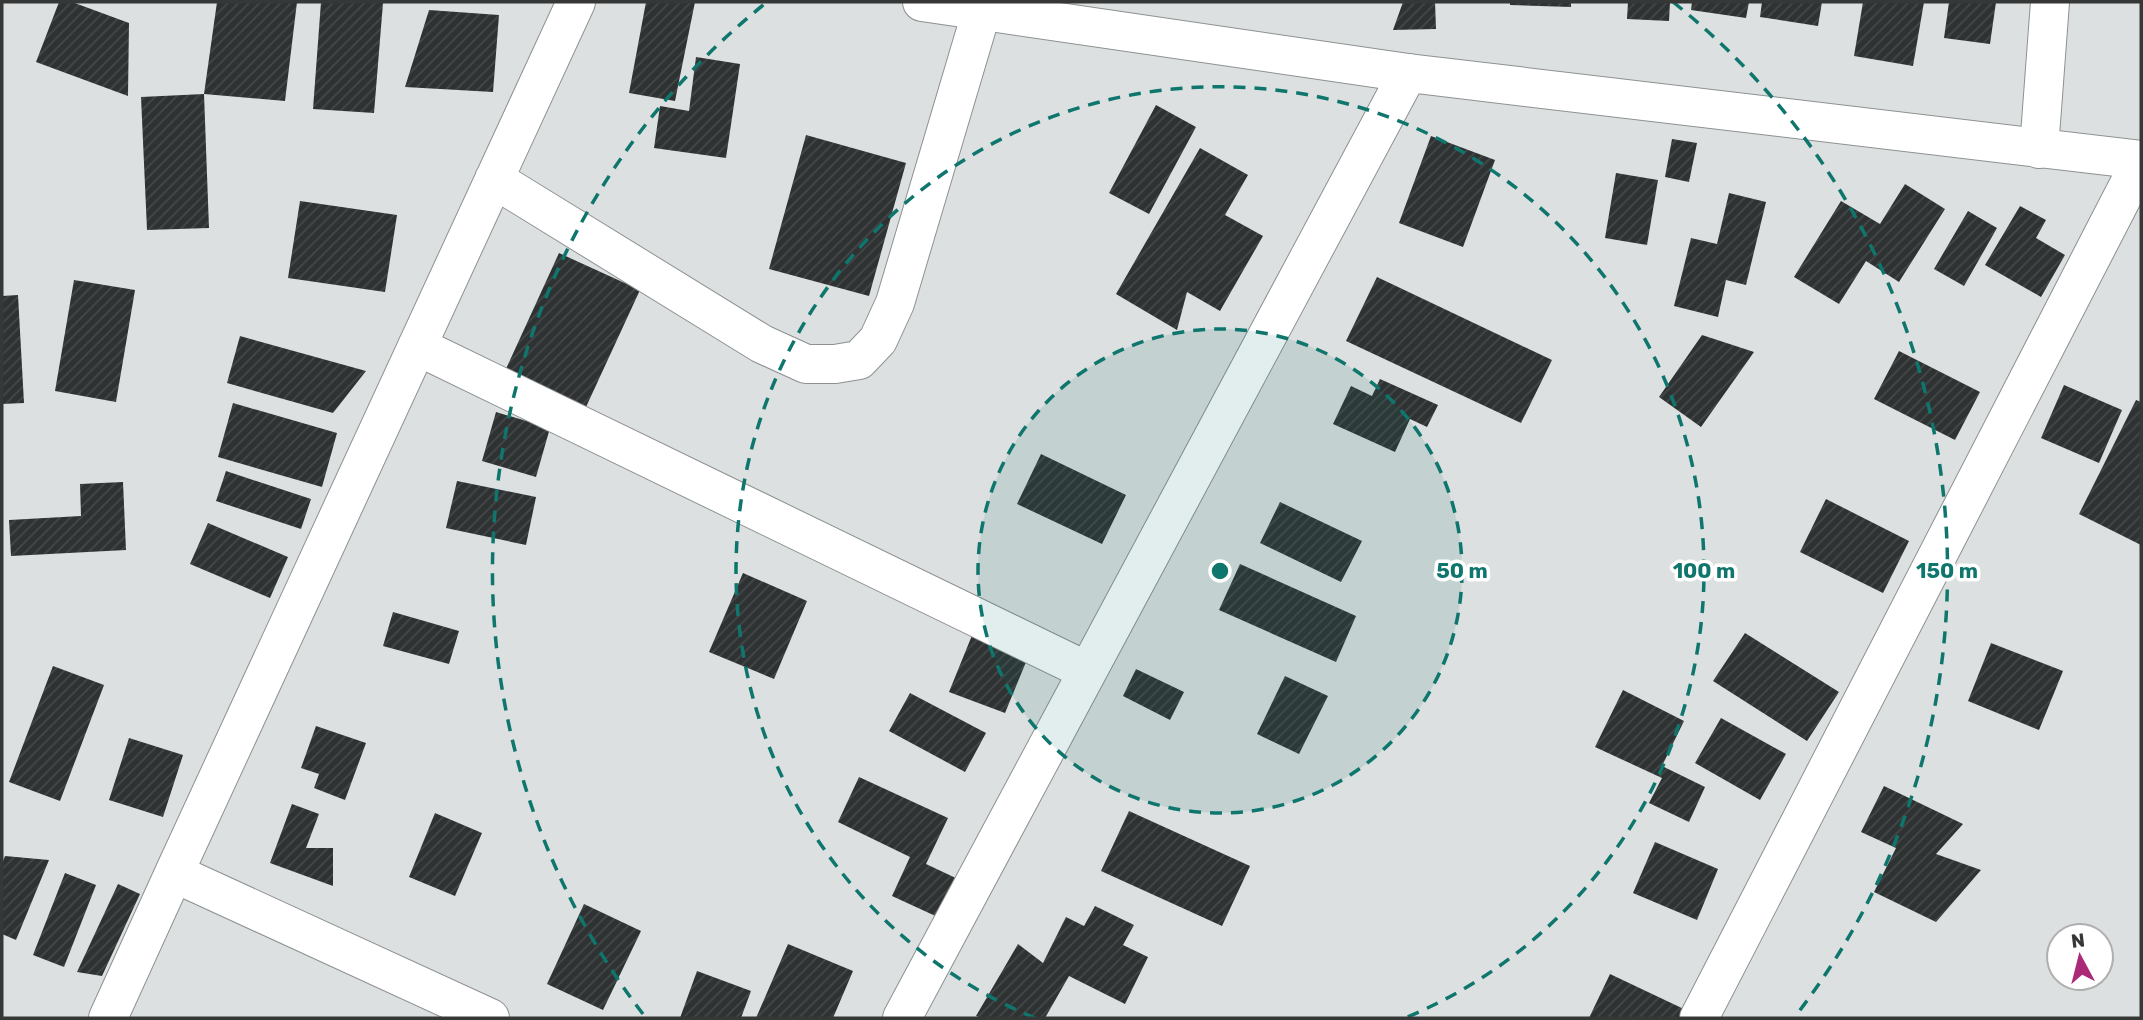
<svg xmlns="http://www.w3.org/2000/svg" width="2143" height="1020" viewBox="0 0 2143 1020" font-family="Rubik,sans-serif">
	<defs>
		<pattern id="building-hatch" width="6" height="6" patternUnits="userSpaceOnUse" patternTransform="scale(1.75)"><rect width="6" height="6" fill="#2f3232"/><path d="M-1 1l2-2M0 6l6-6M5 7l2-2" fill="none" stroke="#454848"/></pattern>
	</defs>
	<rect width="100%" height="100%" fill="#dce0e0"/>
	<!-- building -->
	<path fill="url(#building-hatch)" d="M59,2H72L129,23L128,96L36,62Z
		M217,2H297L285,101L204,94L209,228L147,230L141,97L204,94Z
		M321,2L383,3L374,113L313,109Z
		M646,2H695L675,101L629,93Z
		M1403,2H1435L1436,29L1393,30Z
		M1510,2H1571V7L1510,5Z
		M1628,2H1670L1669,21L1627,19Z
		M1692,2H1749L1746,18L1691,10Z
		M1762,2H1822L1818,26L1760,17Z
		M1863,2H1924L1913,66L1854,56Z
		M1949,2H1996L1990,44L1944,38Z
		M429,10L499,15L493,92L405,87Z
		M696,57L740,64L726,158L654,148L660,106L689,111Z
		M1156,105L1196,127L1149,214L1109,193Z
		M806,135L906,163L869,296L769,269Z
		M1431,136L1495,160L1463,247L1399,223Z
		M1672,139L1697,143L1689,182L1665,177Z
		M1200,148L1248,175L1225,215L1263,236L1220,311L1187,292L1177,330L1116,294Z
		M1616,173L1658,180L1647,245L1605,238Z
		M1905,184L1945,209L1899,282L1866,261L1839,304L1794,277L1841,201L1880,224Z
		M1729,193L1766,202L1746,285L1726,280L1718,317L1674,306L1691,238L1717,244Z
		M300,201L397,215L385,292L288,278Z
		M2020,206L2046,220L2036,238L2065,255L2041,297L1985,265Z
		M1968,211L1997,228L1964,286L1934,269Z
		M559,253L640,290L586,407L505,371Z
		M1377,277L1552,360L1521,423L1346,341Z
		M74,280L135,290L116,402L55,391Z
		M18,295L24,403L2,404V296Z
		M1702,335L1754,352L1701,427L1659,397Z
		M240,336L366,371L333,413L227,383Z
		M1899,351L1980,392L1955,440L1874,399Z
		M1380,379L1438,405L1427,427L1410,419L1395,452L1333,424L1351,386L1372,396Z
		M2064,385L2122,410L2099,463L2041,438Z
		M2136,400L2141,402V545L2079,514Z
		M233,403L337,433L322,487L218,457Z
		M496,412L550,428L536,477L482,461Z
		M1041,454L1126,495L1102,544L1017,504Z
		M226,471L311,499L301,529L216,501Z
		M457,481L536,497L526,545L446,528Z
		M123,482L126,550L11,556L9,520L81,516L80,484Z
		M1826,499L1909,541L1883,593L1800,552Z
		M1280,502L1362,541L1341,582L1260,543Z
		M208,523L288,557L270,598L190,564Z
		M1240,564L1356,616L1336,662L1219,610Z
		M743,573L807,601L774,679L709,652Z
		M393,612L459,631L449,664L383,646Z
		M975,628L1031,650L1005,713L949,692Z
		M1745,633L1839,692L1807,741L1713,681Z
		M1991,643L2063,671L2039,730L1968,701Z
		M53,666L104,685L60,801L9,782Z
		M1136,669L1184,692L1170,720L1123,696Z
		M1285,676L1328,696L1299,754L1257,734Z
		M1623,690L1684,721L1662,766L1705,787L1689,822L1649,803L1662,778L1595,747Z
		M910,693L986,733L965,772L889,731Z
		M1721,718L1786,754L1760,800L1695,763Z
		M316,726L366,743L345,800L314,788L319,774L301,768Z
		M129,738L183,755L163,817L109,800Z
		M859,777L948,818L926,864L960,880L942,919L892,896L910,857L838,822Z
		M1884,786L1963,824L1936,854L1981,870L1936,922L1874,892L1896,848L1861,832Z
		M292,804L319,814L306,848H333V886L270,863Z
		M1129,811L1250,866L1222,926L1101,871Z
		M435,813L482,833L455,896L409,877Z
		M1655,842L1718,869L1697,920L1633,893Z
		M5,856L49,860L16,940L2,934V864Z
		M65,873L96,885L64,967L33,955Z
		M118,884L140,894L102,976L77,972Z
		M584,904L641,931L603,1010L547,984Z
		M1095,906L1134,925L1123,945L1148,957L1125,1004L1069,976L1045,1018H981L976,1016L1018,944L1043,963L1066,917L1084,926Z
		M788,944L853,971L833,1018H756Z
		M697,971L751,991L741,1018H680Z
		M1610,974L1688,1011L1684,1018H1589Z"/>
	<g fill="none" stroke-linecap="round" stroke-linejoin="round">
		<!-- minor casing -->
		<g stroke="#8d9191" stroke-width="40">
			<path id="minor" d="M2039,149L2050,2
				M494,179L762,344L806,364H835L859,360L878,340L895,303L982,10
				M417,346L1087,671
				M108,1018L174,873
				M490,1018L174,873L576,2
				M902,1018L1408,73
				M1699,1018L2141,161"/>
		</g>
		<!-- major casing -->
		<g stroke="#8d9191" stroke-width="40">
			<path id="major" d="M922,2L1408,73L2141,160"/>
		</g>
		<!-- minor -->
		<use href="#minor" stroke="#fff" stroke-width="38"/>
		<!-- major -->
		<use href="#major" stroke="#fff" stroke-width="38"/>
	</g>
	<!-- distance rings -->
	<circle cx="1220" cy="571" r="242" fill="#0f766e" fill-opacity=".12"/>
	<g fill="none" stroke="#0f766e" stroke-width="3.5" stroke-dasharray="12 9">
		<circle cx="1220" cy="571" r="242"/>
		<path d="M1035 1018A484 484 0 1 1 1405 1018"/>
		<path d="M643 1014A727 727 0 0 1 767 2M1673 2A727 727 0 0 1 1797 1014"/>
	</g>
	<circle cx="1220" cy="571" r="10" fill="#0f766e" stroke="#fff" stroke-width="3.5"/>
	<g font-size="21" text-anchor="middle" font-weight="bold" fill="#0f766e" stroke="#fff" stroke-width="7" stroke-linejoin="round" paint-order="stroke">
		<text x="1462" y="578">50 m</text>
		<text x="1704" y="578">100 m</text>
		<text x="1947" y="578">150 m</text>
	</g>
	<!-- border -->
	<rect width="2143" height="1020" fill="none" stroke="#363737" stroke-width="7"/>
	<!-- north arrow -->
	<g transform="translate(2080 957) rotate(353)"><circle r="33" fill="#ffffff" stroke="#afafaf" stroke-width="2"/>
	<path d="M0-5L12 26L0 18L-12 26Z" fill="#ab2a77"/>
	<text y="-10" font-size="19" font-weight="bold" text-anchor="middle" fill="#363737">N</text>
	</g>
</svg>
